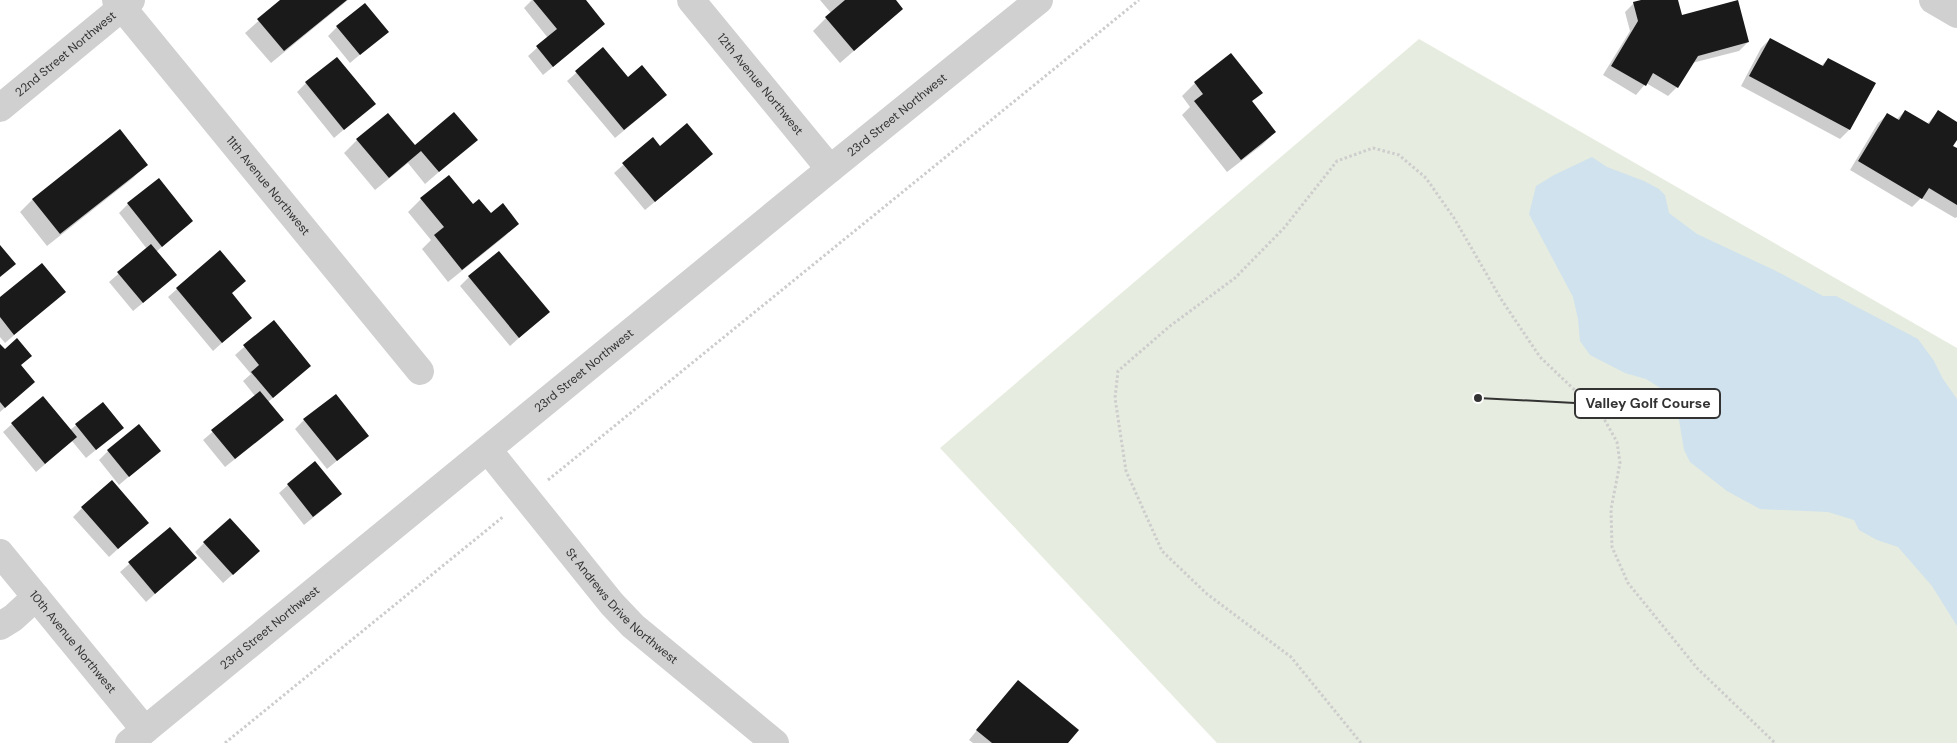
<svg xmlns="http://www.w3.org/2000/svg" width="1957" height="743" viewBox="0 0 1957 743" font-family="'DM Sans',sans-serif">
	<rect width="100%" height="100%" fill="#fff"/>
	<!-- green -->
	<path fill="#e6ecdf" d="M1419,39L1957,348V743H1217L940,448Z"/>
	<!-- water -->
	<path fill="#cfe2ee" d="M1592,157L1607,167L1644,181L1659,189L1665,195L1669,213L1697,234L1774,270L1823,296H1836L1918,339L1934,361L1943,379L1957,399V626L1932,586L1898,547L1877,540L1859,530L1854,520L1828,512L1760,509L1727,491L1690,462L1684,450L1679,420L1673,396L1646,379L1625,373L1590,355L1580,341L1578,319L1573,297L1529,214L1536,186L1554,175Z"/>
	<!-- shadow -->
	<path fill="#0003" d="M282,0H348L271,63L245,33Z
		M532,0H584L595,32L543,75L528,56L548,38L524,8Z
		M820,0H894L902,9L840,63L813,31L831,13Z
		M1646,0H1677L1681,16L1748,42L1739,51L1692,63L1677,87L1668,96L1646,83L1636,95L1603,75L1630,31L1625,12L1634,3Z
		M337,27L387,32L350,63L328,36Z
		M1770,39L1821,66L1828,59L1874,84L1849,130L1840,139L1741,86L1761,48Z
		M603,49L628,78L656,104L615,138L567,81Z
		M1230,54L1261,93L1251,102L1275,132L1262,145L1227,172L1182,115L1190,107L1182,96L1195,83Z
		M306,83L374,104L334,138L297,92Z
		M1905,111L1927,124L1938,112L1957,123V137L1951,146L1957,150V217L1955,218L1921,198L1912,207L1850,170L1878,123L1887,115L1896,120Z
		M653,139L660,148L702,163L645,210L614,173Z
		M357,140L414,147L476,140L425,184L408,163L375,190L344,153Z
		M146,164L133,178L47,246L20,212L33,199Z
		M421,199L472,206L491,215L517,224L504,237L448,282L422,249L431,240L408,212Z
		M128,204L191,221L156,252L166,284L133,311L109,282L147,249L119,213Z
		M469,277L548,312L510,346L460,286Z
		M177,289L231,294L241,326L213,351L168,297Z
		M64,292L5,343L0,337V299Z
		M273,322L310,366L268,402L273,429L225,467L203,440L255,396L243,381L251,374L235,355Z
		M0,345L34,382L0,412Z
		M103,404L113,436L86,458L72,441L36,472L3,432L12,424L70,430Z
		M304,420L367,436L327,469L295,429Z
		M108,451H159L119,485L99,460Z
		M288,485L331,503L304,525L279,493Z
		M82,508L138,531L109,557L73,517Z
		M169,529L195,558L146,602L120,572Z
		M204,543L249,560L223,583L195,552Z
		M1009,691L1066,743H973L969,740Z"/>
	<!-- building -->
	<path fill="#1a1a1a" d="M280,0H347L284,51L257,19Z
		M533,0H586L605,24L553,67L536,46L557,29Z
		M845,0H896L903,9L854,51L825,17Z
		M1641,0H1678L1682,15L1738,0L1749,42L1698,56L1678,88L1653,73L1646,86L1611,66L1638,21L1633,2Z
		M365,3L389,32L360,55L336,26Z
		M1770,38L1823,66L1828,58L1876,83L1850,130L1749,76Z
		M603,47L628,77L642,65L667,95L624,130L575,71Z
		M1231,53L1263,93L1252,101L1276,132L1241,160L1194,101L1203,94L1194,82Z
		M337,57L376,104L344,130L305,82Z
		M1905,110L1929,124L1938,110L1957,122V140L1953,146L1957,148V205L1929,188L1922,199L1858,161L1887,113L1899,120Z
		M454,112L478,140L439,172L421,151L389,178L356,139L388,113L415,145Z
		M687,123L713,154L655,202L622,163L653,137L660,146Z
		M120,129L148,165L60,234L32,199Z
		M449,175L473,204L479,199L491,213L503,203L519,224L462,270L434,235L444,227L420,198Z
		M159,178L193,221L162,247L127,203Z
		M151,244L177,275L143,303L117,272Z
		M0,245L16,264L0,277Z
		M220,250L246,281L232,293L252,318L222,343L176,288Z
		M499,251L550,312L519,338L468,276Z
		M42,263L66,292L14,335L0,317V297Z
		M274,320L311,366L273,398L251,372L259,365L243,345Z
		M17,338L32,356L21,365L35,382L5,408L0,402V344L5,349Z
		M260,391L284,420L235,459L211,430Z
		M336,394L369,436L337,461L303,419Z
		M43,396L77,437L45,464L11,423Z
		M103,402L124,428L96,450L75,424Z
		M139,424L161,451L129,477L107,450Z
		M315,461L342,494L313,517L287,484Z
		M112,480L149,523L118,549L81,507Z
		M230,518L260,551L233,575L203,542Z
		M170,527L197,558L155,594L128,562Z
		M1018,680L1079,730L1068,743H992L976,730Z"/>
	<g fill="none" stroke-linecap="round" stroke-linejoin="round">
		<!-- path -->
		<path stroke="#cdcdcd" stroke-width="3" stroke-dasharray="2.5 2.5" stroke-linecap="butt" d="M548,480L1139,0
			M225,743L504,516
			M1361,743L1291,657L1207,594L1162,551L1126,471L1115,398L1118,371L1170,326L1235,278L1284,228L1337,161L1373,148L1399,155L1426,178L1454,218L1501,299L1540,357L1603,417L1617,442L1620,463L1611,509L1612,547L1628,583L1697,668L1775,743"/>
		<!-- minor -->
		<g stroke="#d0d0d0" stroke-width="28">
			<path id="s1" d="M116,0L420,371"/>
			<path id="s2" d="M691,0L830,169"/>
			<path d="M1933,0L1957,14"/>
			<path id="s3" d="M0,108L131,0"/>
			<path id="s4" d="M488,450L612,604L633,626L775,743"/>
			<path id="s5" d="M0,553L145,730"/>
			<path d="M0,626L13,618L36,597"/>
			<path id="s6" d="M129,743L830,169L1039,0"/>
		</g>
	</g>
	<g text-anchor="middle" dominant-baseline="central" stroke-width="5" stroke-linejoin="round" paint-order="stroke">
		<!-- street labels -->
		<g font-size="12" fill="#333" stroke="#fff">
			<text stroke="none"><textPath href="#s3" startOffset="85">22nd Street Northwest</textPath></text>
			<text stroke="none"><textPath href="#s2" startOffset="109">12th Avenue Northwest</textPath></text>
			<text stroke="none"><textPath href="#s6" startOffset="992">23rd Street Northwest</textPath></text>
			<text stroke="none"><textPath href="#s1" startOffset="240">11th Avenue Northwest</textPath></text>
			<text stroke="none"><textPath href="#s6" startOffset="588">23rd Street Northwest</textPath></text>
			<text stroke="none"><textPath href="#s4" startOffset="206">St Andrews Drive Northwest</textPath></text>
			<text stroke="none"><textPath href="#s6" startOffset="182">23rd Street Northwest</textPath></text>
			<text stroke="none"><textPath href="#s5" startOffset="115">10th Avenue Northwest</textPath></text>
		</g>
	</g>
	<!-- callouts -->
	<path fill="none" stroke="#333" stroke-width="2" d="M1478 398L1575 403"/>
	<circle fill="#333" stroke="#fff" stroke-width="2" cx="1478" cy="398" r="5"/>
	<rect fill="#fff" stroke="#333" stroke-width="2" x="1575" y="389" width="145" height="29" rx="5"/>
	<g font-size="14" text-anchor="middle" font-weight="bold" fill="#333">
		<text x="1648" y="408">Valley Golf Course</text>
	</g>
</svg>
